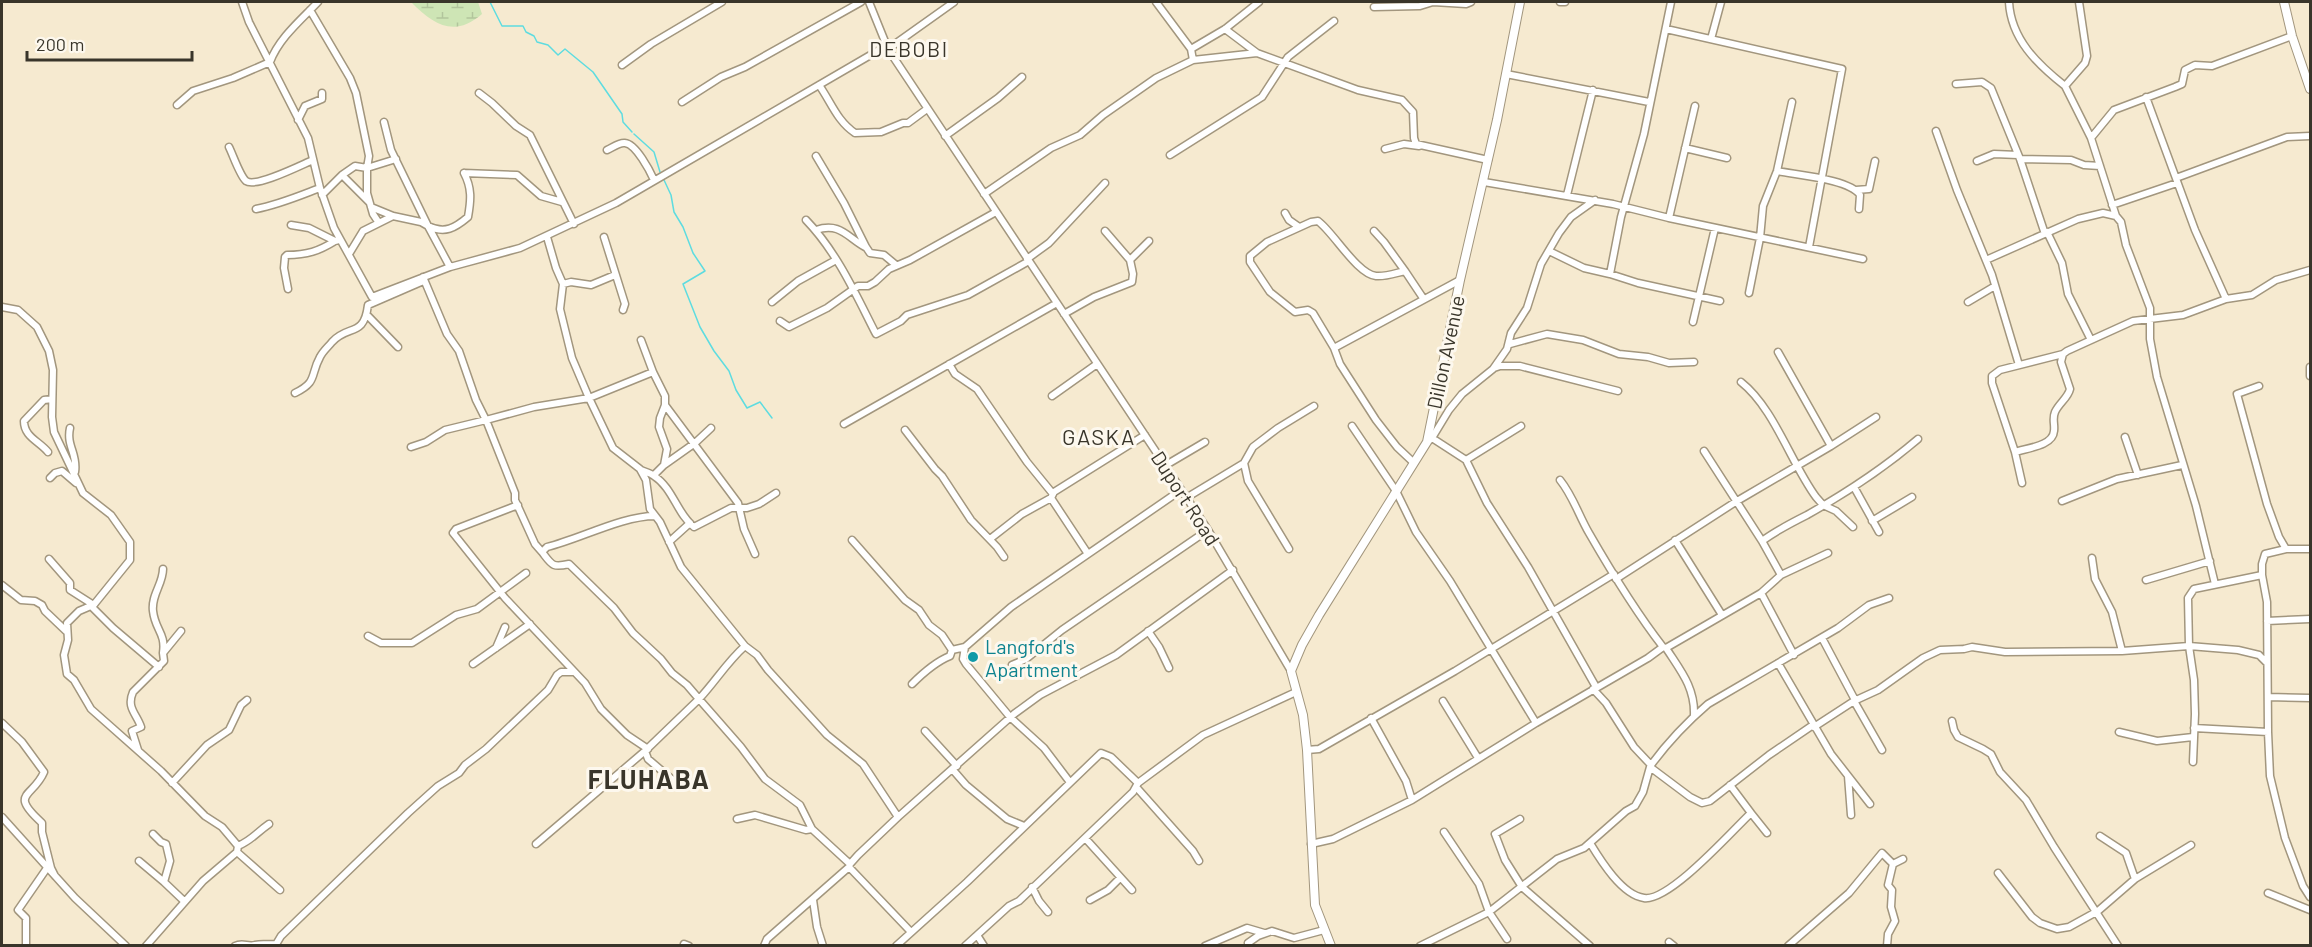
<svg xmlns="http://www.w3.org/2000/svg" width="2312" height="947" viewBox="0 0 2312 947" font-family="Barlow,sans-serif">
	<defs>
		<pattern id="wetland-marsh" width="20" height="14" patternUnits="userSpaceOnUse" patternTransform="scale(1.5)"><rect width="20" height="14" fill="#cee5b5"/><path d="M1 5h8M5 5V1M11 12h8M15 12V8" fill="none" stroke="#b2c59c"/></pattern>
	</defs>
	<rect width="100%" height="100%" fill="#f6ead0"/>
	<!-- wetland -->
	<path fill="url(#wetland-marsh)" d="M411,2H478L482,14C454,38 434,25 411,2Z"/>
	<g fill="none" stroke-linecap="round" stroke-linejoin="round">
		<!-- stream -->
		<path stroke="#5edce0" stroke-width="1.5" d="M490,2L502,26H523L526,32L534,36L537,42L548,45L558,55L565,49L593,72L622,114L623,122L632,132
			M634,134L654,152L660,172
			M664,180L671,195L674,212L683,227L693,253L705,271L683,284L700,327L714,351L729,371L736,390L747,408L760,402L772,418"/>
		<!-- minor casing -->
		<g stroke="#a2967e" stroke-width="9">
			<path id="minor" d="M242,2L249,22L308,138L320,188L334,228L372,297L450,267L520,248L616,203L886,46
				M869,2L888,49L1208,530L1291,671
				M1156,2L1191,49L1193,60
				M1560,2H1565
				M2009,2C2011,39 2037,64 2065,86
				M2079,2L2087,56L2085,63L2065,86L2091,138L2116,216
				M1374,7L1420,6L1433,2L1466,4L1471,2
				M310,10L350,78L356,93L369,156L367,168V193L373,214L379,223
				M1225,29L1257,53
				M1666,29L1842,69L1809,247
				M1711,39L1721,2
				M888,49L954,2
				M1191,49L1225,29L1259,2
				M622,65L651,44L722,2
				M1506,74L1649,102
				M1956,84L1982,82L1991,88L2020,159L2045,234
				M819,85C831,102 837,121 855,133L881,132L903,123H908L927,109
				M479,93L492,103L516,126L530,135L574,224
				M682,102L721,77L745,67L861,2
				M177,105L193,91L233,78L270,62C279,38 301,20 318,2
				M298,120L305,106L322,99V93
				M384,122L391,150L428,226C445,234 455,228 468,217C471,200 472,188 464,173
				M1936,131L1957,190L1992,275L2019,365
				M945,136L998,98L1022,77
				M2091,138L2114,110L2175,87L2182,84L2185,70L2195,65L2212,66L2292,36
				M229,147C233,155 240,176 246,181C256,188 301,165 313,160
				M1685,148L1727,158
				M1385,149L1404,144L1419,146
				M607,150C612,148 619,142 625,143C636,144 650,171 654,180
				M1170,155L1262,97L1288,57L1334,21
				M816,156L844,203L866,247L870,253L884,255L896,265
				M2020,159L2071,160L2084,165L2100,166
				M1977,161L1994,154L2018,155
				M1777,171C1796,175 1850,179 1860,195L1859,209
				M464,173L517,175L541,196L562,202
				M342,175L369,202
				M2176,178L2287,137L2310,136
				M1484,182L1613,204L1669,218L1863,259
				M1856,190L1869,189L1875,161
				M984,194L1051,148L1080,135L1103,115L1156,78L1193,60L1257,53L1358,90L1402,100L1413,112L1414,138L1416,144L1488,160
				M322,195L342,175L355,166L367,168L396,159
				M1567,195L1593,90
				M2112,205L2177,183
				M371,207L393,216
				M256,209C278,205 299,196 320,188
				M1285,213L1289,220L1299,227
				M1669,218L1695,106
				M806,220C837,252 856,295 876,334L901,321L907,315L968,295L1029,261
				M291,225L309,228L335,241L339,240
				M816,230C840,222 847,237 865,247
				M1105,231L1130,260
				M1374,231L1384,242L1405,271
				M2047,232L2062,263L2068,294L2091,340
				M547,237L556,268L563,284L560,309L572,358L589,398L653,372
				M604,237L625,304L623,310
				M1549,251L1584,268L1610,274L1621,217L1644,134L1671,2
				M349,254L363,231L393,216L421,222L428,226L450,267
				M1027,259L1049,243L1105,183
				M1986,260L2078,219L2103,213L2116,216L2121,222L2126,245L2150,308V339L2157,377L2196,506L2215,584
				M1610,274L1638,283L1720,301
				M423,277L447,334L459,351L476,400L486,420L534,407L589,398L613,448L640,469L646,480L650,509L660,522L681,567L745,646L757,655L768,670L827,735L863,764L898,817
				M563,284L571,282L591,285L615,275
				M288,289L284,268L285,257L287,255C307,255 319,251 335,241
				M1749,293L1760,238L1763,206L1777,171L1792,102
				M2226,299L2252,295L2276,280L2310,270
				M772,302L798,281L836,260
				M1968,302L1995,286
				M2,307L18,310L37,327L49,351L53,370L52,417L54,432L83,493L111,515L130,542V560L92,607L113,628L159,667
				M1064,314L1094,297L1132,282L1133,274L1130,260L1149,241
				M368,316L398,347
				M780,321L789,327L827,308L858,286H868L875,282L889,269L910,260L996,212
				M1693,322L1715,228
				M641,340L653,372L665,396V405L660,418L659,427L667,449L664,465
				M1510,344L1547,334L1583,340L1619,354L1648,357L1669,363L1694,362
				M1334,348L1460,280
				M949,364L955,374L977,389L1027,462L1053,494
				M2310,367V376
				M1494,368L1500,366H1520L1618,391
				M1741,382C1774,408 1791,463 1816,497L1823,505L1836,511L1853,527
				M2259,386L2237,394L2267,504L2279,537L2286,549H2310
				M295,393C318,382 310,375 320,357C323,351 328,347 332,342C348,324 364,338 368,305L421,282
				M1052,396L1097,364
				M665,405L738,503L744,529L755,554
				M844,424L1057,303
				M1352,426L1396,491L1416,532L1450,581L1536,723
				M70,428C66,446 78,454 75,472
				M905,430L935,469L942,476L971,520L997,547L1004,557
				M2125,437L2138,475
				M1432,438L1449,410L1462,394L1493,369L1507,349L1511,333L1527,308L1541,264L1559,233L1571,217L1595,200
				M1430,440L1432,438L1466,460L1521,426
				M1831,446L1876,417
				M411,447L426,442L445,430L486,420L515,493V500L535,544L542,552
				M1704,451L1762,541
				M48,452C39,441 24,437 24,421L44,400L52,399
				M2015,452C2027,448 2053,446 2054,431C2055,424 2052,419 2055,412C2059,403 2068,398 2070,389L2061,362L2063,354L2067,351L2133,321L2183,315L2226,299L2195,230L2146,97
				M1466,460L1487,503L1528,567L1596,687
				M1244,463L1248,481L1289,549
				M1414,463L1397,447L1376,420L1340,364L1334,348L1313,313L1308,310L1295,312L1270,292L1250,262V256L1267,242L1311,222L1318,221C1334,233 1357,274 1376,276C1385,277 1396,273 1405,271L1423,298
				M1166,465L1205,442
				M641,470C645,472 651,473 654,476C673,488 677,514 694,527L731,508H747L759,504L776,493
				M654,475L664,465L695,443L711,428
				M50,478L55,473L62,471L76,483
				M1560,480C1573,496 1579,516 1589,533C1612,573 1635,611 1663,647
				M2022,483L2015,452L1992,383V376L2000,370L2063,354
				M1854,487L1879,532
				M1051,498L1088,554
				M1186,498L1244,463L1253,447L1278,428L1314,406
				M2062,501L2117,479L2182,465
				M518,505L456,529L453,533L505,598L585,683L601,709L627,735L648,749
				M655,516C622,516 580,539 547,547L542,552C552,565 552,568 569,564L614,608L633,633L661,659L672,673L687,685L699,699C715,682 727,662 745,646
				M1872,521L1912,497
				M990,539L1022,514L1051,498L1054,492L1145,435
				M852,540L905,600L919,610L929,625L942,635L952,650
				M1675,540L1722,615
				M669,542L690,523
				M2092,558L2095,579L2112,612L2122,651
				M49,559L70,583V590L92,604
				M1781,575L1828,553
				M2262,575V564L2265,554L2286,549
				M1616,579L1737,501L1831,446L1778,352
				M2146,580L2210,561
				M2,585L21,600L35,601L42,605L45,611L66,631
				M1761,593L1794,655
				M93,605L79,611L67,623L68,640L64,655L67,674L74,680L91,709L161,771L205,816L222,827L238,846
				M2267,621L2310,619
				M1148,631L1159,647L1169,668
				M368,636L381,643H412L456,615L477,609L526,573
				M1822,638L1855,700
				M965,647L963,659L966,664L1010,717L1044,748L1069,781
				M496,648L505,627
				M1666,648C1680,670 1695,687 1694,715
				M952,650L965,647L1011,607L1181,490
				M163,653C166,633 155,630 153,611C151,595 163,584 163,569
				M1778,663L1831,754L1870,804
				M473,664L530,624
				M1012,665L1026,659L1062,630L1208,530
				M912,684C923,673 935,662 950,656L952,650
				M1593,689L1606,703L1634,747L1651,765L1650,767L1690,797L1702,803L1710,801L1769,755L1813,725
				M2268,697L2310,698
				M1443,701L1478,758
				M1854,701L1882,750
				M1371,718L1406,781L1412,800
				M1952,721L1954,730L1958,737L1983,749L1991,754L2000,772L2026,800L2054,847L2118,946
				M2,723L22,742L44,772C33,798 8,792 42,823V832L51,868L55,876
				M1814,727L1854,701L1878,690L1923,658L1940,650L1964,649L1972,647L2005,652L2122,651L2189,646L2238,650L2259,655L2267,663
				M2194,728L2268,732
				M925,731L957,766
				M2119,732L2157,741L2193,737
				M138,750L132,731L141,727C137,714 126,708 133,692L164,661L163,653L181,631
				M1307,750L1319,749L1455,671L1614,574
				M645,751L648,759L675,782
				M2193,762L2195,714L2194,680L2189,646L2188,598L2194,589L2262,575L2267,602L2268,732L2270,776L2285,838L2303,886L2310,897
				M1651,765C1668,742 1687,722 1708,704L1838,628L1869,605L1889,598
				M953,770L966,785L1007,819L1024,826
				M1848,776L1851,815
				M172,783L207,745L229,730L241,705L247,700
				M1137,788L1193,851L1199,861
				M1751,813L1767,833
				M2,817L75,898L126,946
				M737,819L755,815L806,830L812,829
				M1520,819L1495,834L1505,860L1522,887L1590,946
				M1444,832L1479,884L1489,912L1507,939
				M153,834L161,842L166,844L170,861L164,882L184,901
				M1085,838L1132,890
				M1590,843C1601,861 1622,895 1644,898C1669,902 1731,832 1751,813L1730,785
				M536,844L645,751L699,699L741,747L765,779L800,805L812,829L850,864
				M1311,844L1333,839L1412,800L1536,723L1648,658L1663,647L1666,648L1761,593L1781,575L1762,541C1777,530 1791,523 1807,515C1846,493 1884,468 1918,439
				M238,846C252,840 256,833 269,824
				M237,852L280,890
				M139,861L164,882
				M849,867L911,932
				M1998,873L2032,917L2040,923L2057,929L2069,927L2098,911L2135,879L2126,853L2100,836
				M2135,879L2191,845
				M1032,887L1039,901L1048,912
				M2268,893L2310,910
				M813,900L817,927L823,946
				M1090,900L1108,890L1120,878
				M977,935L984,946
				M1669,942L1674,946
				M1248,943L1258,936L1272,931L1294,938L1324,930
				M684,944L689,946
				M26,946V918L18,910L47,868
				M146,946L203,881L237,852L238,846
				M235,946C243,942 247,947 255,945C262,944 268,944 276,944
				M275,946L281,936L408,813L438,786L459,773L465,765L486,749L548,690L557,675L561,672H574
				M764,946L767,939L849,867L850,864L858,855L898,817L1014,714L1040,695L1116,655L1233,570
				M896,946L967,882L1101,753L1111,757L1138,783
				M965,946L1009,906L1019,901L1133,792L1138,783L1203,735L1296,692
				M1205,946L1247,928L1264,933
				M1420,946L1489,912L1557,859L1584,848L1626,811L1635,806L1643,792L1650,767
				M1788,946L1849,893L1882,853L1893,864
				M1887,946L1888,934L1895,921L1891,907L1892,890L1888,885L1893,864L1903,859"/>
		</g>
		<!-- tertiary casing -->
		<g stroke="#a2967e" stroke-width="10">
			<path id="tertiary" d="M2284,2L2292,36L2310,89
				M1331,946L1315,905L1307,750L1303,715L1291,671L1302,645L1319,615L1427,442L1460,280L1497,120L1520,2"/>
		</g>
		<!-- minor -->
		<use href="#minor" stroke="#fff" stroke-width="6"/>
		<!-- tertiary -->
		<use href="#tertiary" stroke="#fff" stroke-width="8"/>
	</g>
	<!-- markers -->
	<circle fill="#0f9aa8" stroke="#fdf8ee" stroke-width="2" cx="973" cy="657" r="6"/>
	<g text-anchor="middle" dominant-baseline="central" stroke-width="6" stroke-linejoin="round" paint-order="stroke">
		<!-- street labels -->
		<g font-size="20" fill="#39352a" stroke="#fdf8ee">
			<text transform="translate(1445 352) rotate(-78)">Dillon Avenue</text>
			<text transform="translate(1186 498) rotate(57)">Duport Road</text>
		</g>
		<!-- culture labels -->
		<g font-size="20" fill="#0d838f" stroke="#fdf8ee" text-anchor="start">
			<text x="985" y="646">Langford's<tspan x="985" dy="23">Apartment</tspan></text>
		</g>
		<!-- neighbourhood labels -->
		<g font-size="21" letter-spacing="1.5" fill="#39352a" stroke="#fdf8ee">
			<text x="909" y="48">DEBOBI</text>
		</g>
		<!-- quarter labels -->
		<g font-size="22" letter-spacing="1.5" fill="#39352a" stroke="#fdf8ee">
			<text x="1099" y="436">GASKA</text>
		</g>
		<!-- district labels -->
		<g font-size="26" font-weight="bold" letter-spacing="1.5" fill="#39352a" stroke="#fdf8ee">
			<text x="649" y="778">FLUHABA</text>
		</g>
	</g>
	<!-- border -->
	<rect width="2312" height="947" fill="none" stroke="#39352a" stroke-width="6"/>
	<!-- scale -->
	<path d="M27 51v9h165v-9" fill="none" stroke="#39352a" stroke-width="3"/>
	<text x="36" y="51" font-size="18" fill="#39352a" stroke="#fdf8ee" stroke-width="4.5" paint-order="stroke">200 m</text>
</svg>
